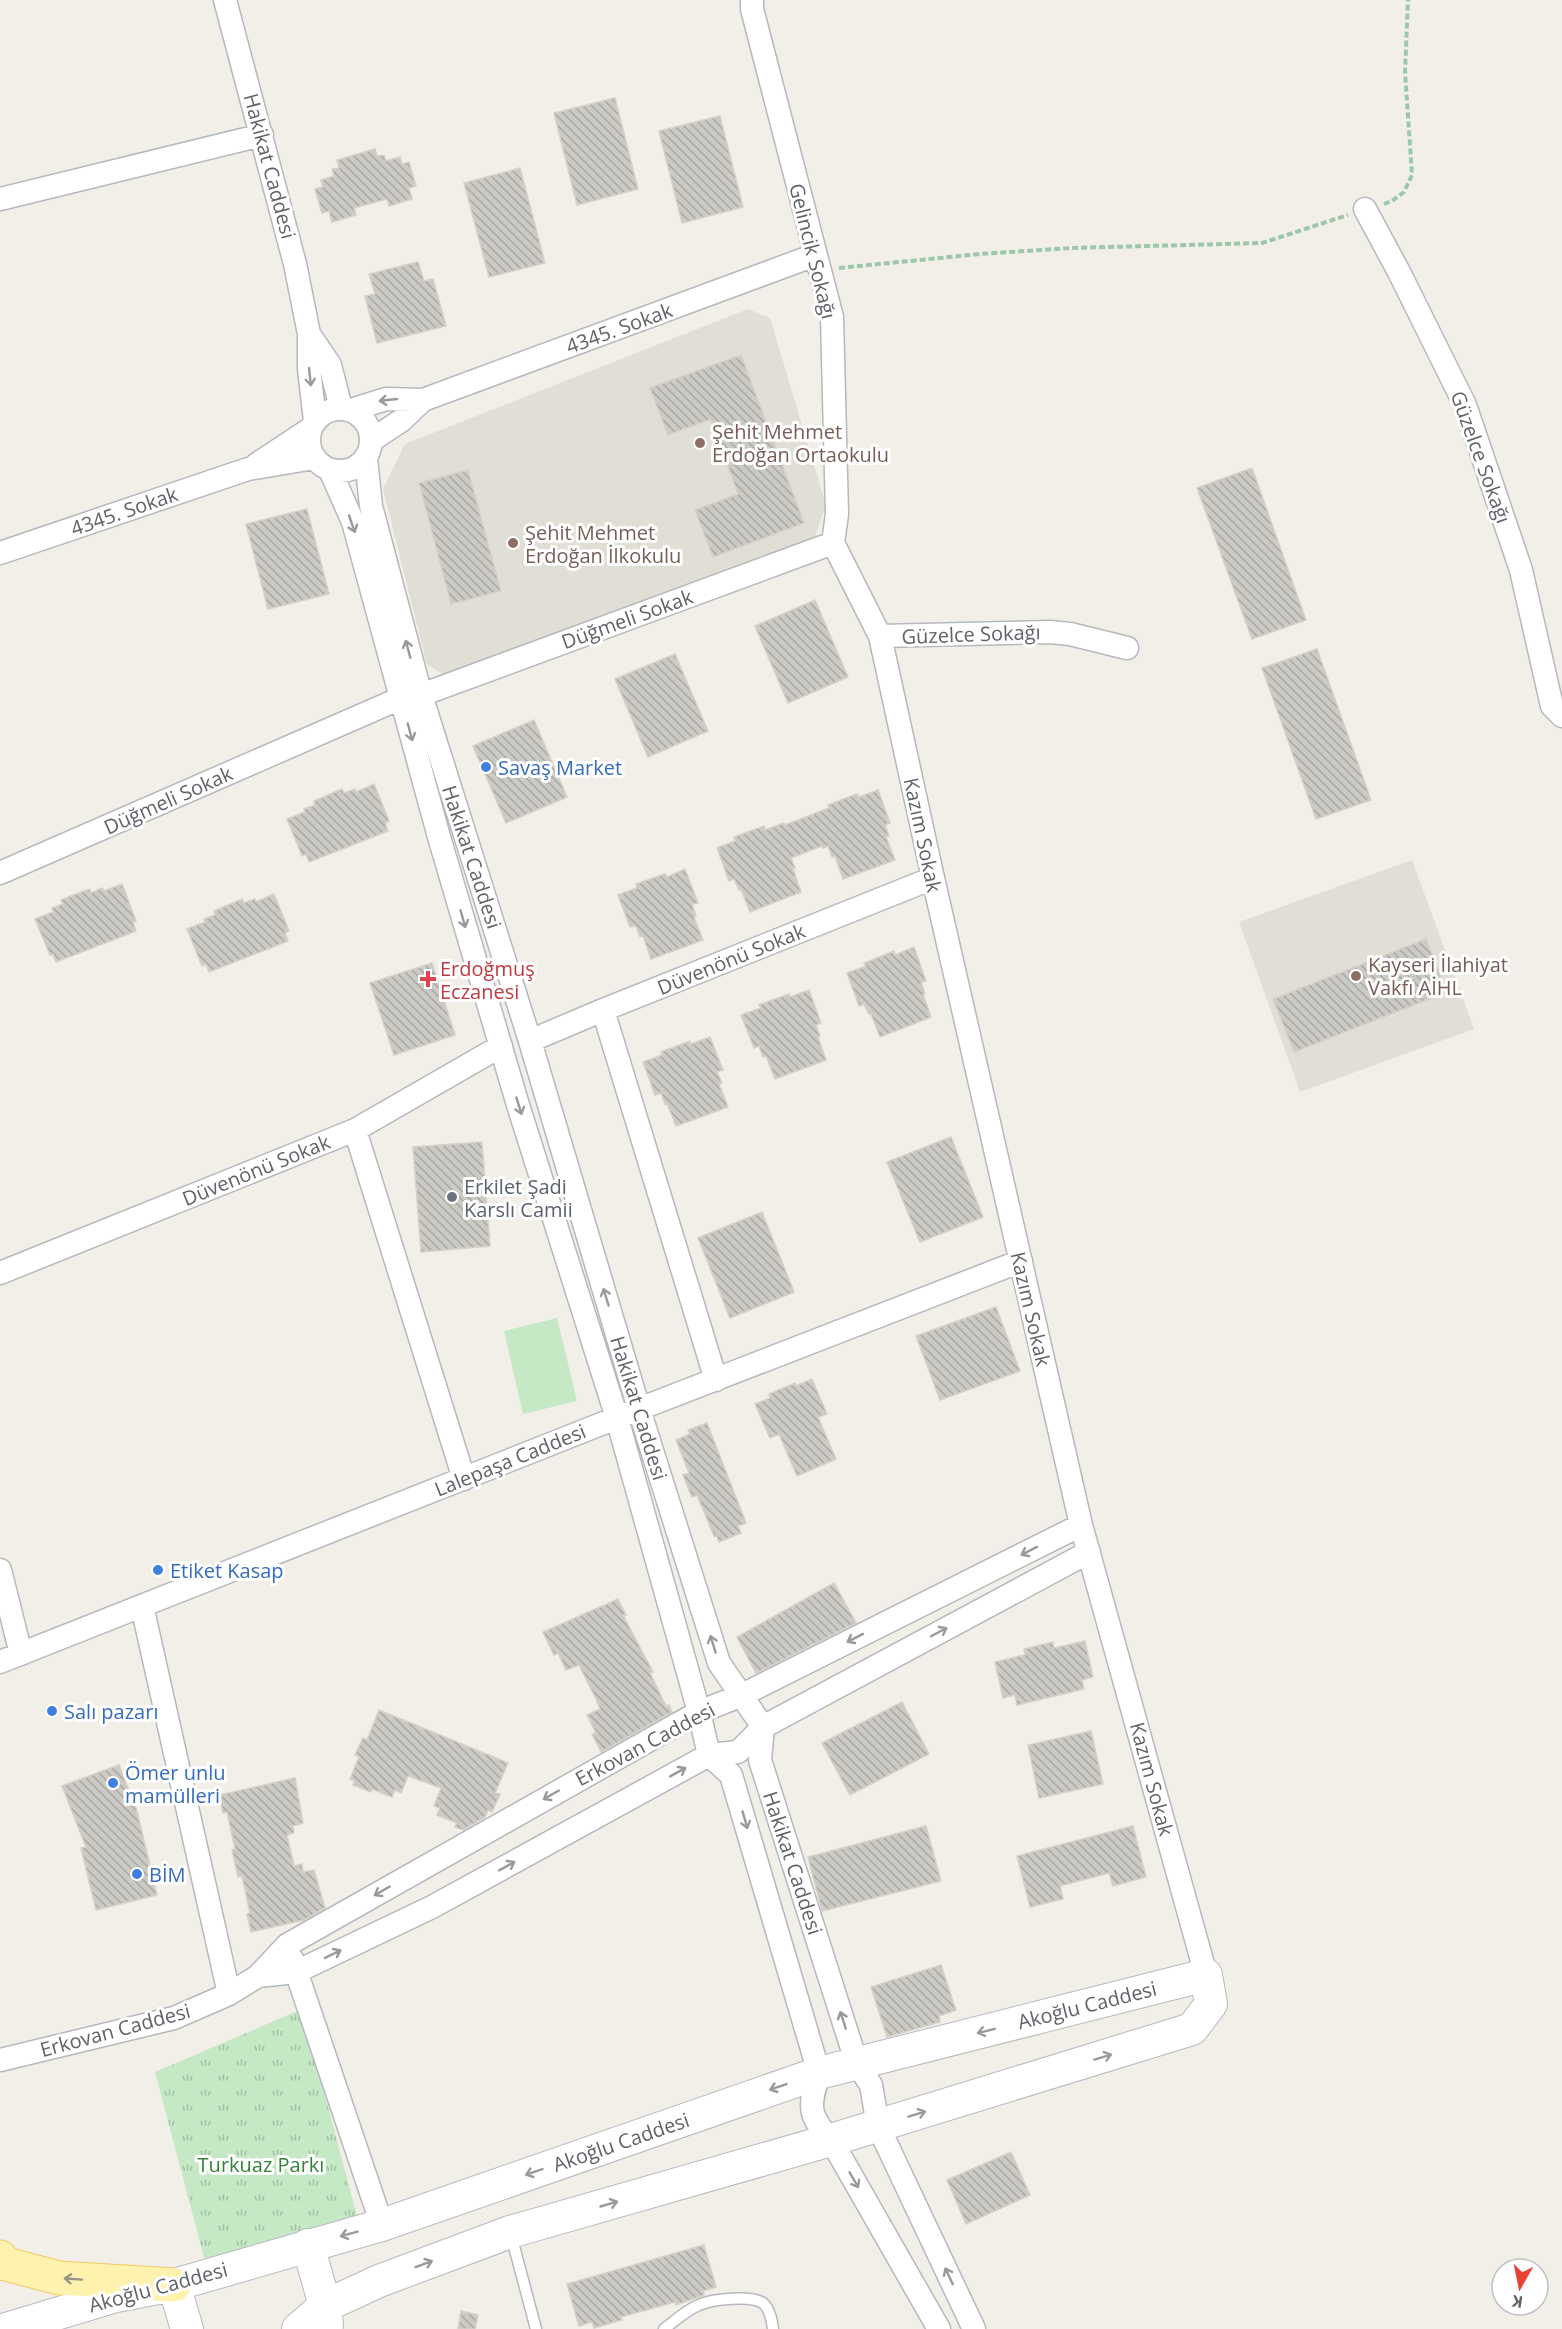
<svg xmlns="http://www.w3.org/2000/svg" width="1562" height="2329" viewBox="0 0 1562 2329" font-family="'Open Sans',sans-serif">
	<defs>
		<pattern id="grass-tufts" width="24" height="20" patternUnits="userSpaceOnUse" patternTransform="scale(1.5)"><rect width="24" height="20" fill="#c5e8c5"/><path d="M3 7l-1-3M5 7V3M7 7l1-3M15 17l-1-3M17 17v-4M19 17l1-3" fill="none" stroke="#a3c0a4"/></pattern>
		<pattern id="building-back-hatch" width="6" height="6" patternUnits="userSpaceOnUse" patternTransform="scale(1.5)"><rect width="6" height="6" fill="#cccac5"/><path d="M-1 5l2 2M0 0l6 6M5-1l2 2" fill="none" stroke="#a9a8a4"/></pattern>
	</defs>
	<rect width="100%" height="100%" fill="#f1efe8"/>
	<!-- education -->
	<path fill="#e1ded6" d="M748,309L770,318L826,505L815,537L443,674L427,665L383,489L405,444Z
		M1412,860L1474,1029L1300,1092L1239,922Z"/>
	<!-- grass -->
	<path fill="url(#grass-tufts)" d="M302,2009L357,2216L206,2265L155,2072Z"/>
	<!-- garden -->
	<path fill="#c5e8c5" d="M557,1318L577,1401L523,1414L504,1331Z"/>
	<!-- building -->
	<path fill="url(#building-back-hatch)" stroke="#d6d1c6" stroke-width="1.5" d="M615,98L638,189L577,205L554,113Z
		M720,116L743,207L682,223L659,131Z
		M375,149L377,156L384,155L386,161L400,157L402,164L409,162L416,186L409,188L412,199L389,206L387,199L354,208L356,215L332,222L329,211L322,213L315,189L323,187L321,180L334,176L332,169L339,168L337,160Z
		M520,168L545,263L489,277L464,183Z
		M418,262L424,281L433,279L446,326L377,343L365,296L375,294L369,274Z
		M741,355L804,523L713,557L695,510L738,494L711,419L668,435L650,388Z
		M1252,468L1306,620L1252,639L1197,488Z
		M468,470L501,591L451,604L419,483Z
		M307,509L329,594L268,609L246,524Z
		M815,600L848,677L788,703L755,626Z
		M1317,649L1371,800L1316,819L1262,668Z
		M675,654L708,731L648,757L615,679Z
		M534,720L567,797L506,823L473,746Z
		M374,784L389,821L385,823L388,831L309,862L306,854L302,856L287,819L305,812L304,809L315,805L314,801L342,789L344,793L355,789L356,792Z
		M878,790L890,823L885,825L889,836L886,837L895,860L843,879L835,856L832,857L828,846L823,848L822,846L791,858L795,868L793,869L801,892L750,912L741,889L739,890L734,879L729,881L717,848L735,841L734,837L764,826L765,830L784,823L785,825L829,808L828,805L857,794L859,797Z
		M685,869L698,903L692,904L696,916L694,917L703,940L651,959L643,936L640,937L636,926L630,927L618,895L637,888L636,884L665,874L667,877Z
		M122,884L136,921L133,922L136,931L56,962L53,954L50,955L35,919L53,912L52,908L63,904L61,900L71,896L90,889L91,893L102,888L104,891Z
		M274,894L289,931L285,933L288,941L209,972L206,964L202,966L187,929L205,922L204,919L215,915L214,911L242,899L244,903L255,899L256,902Z
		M1426,939L1447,992L1294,1052L1273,999Z
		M914,947L926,981L921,982L925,994H923L931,1017L880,1037L871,1014H869L864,1004L859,1006L847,973L866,966L864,963L894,951L895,955Z
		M432,963L455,1035L394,1055L370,983Z
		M809,990L821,1023L816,1025L820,1036L818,1037L826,1060L775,1079L766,1056L763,1057L759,1046L754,1048L741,1015L761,1008L759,1005L789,994L790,997Z
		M710,1037L723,1070L717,1072L722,1083L719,1084L728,1107L676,1126L667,1103L665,1104L661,1093L655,1095L643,1062L662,1055L661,1052L690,1041L691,1044Z
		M951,1137L983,1217L920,1242L887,1162Z
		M482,1142L490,1246L421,1252L413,1147Z
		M762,1212L794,1292L730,1318L698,1238Z
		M996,1307L1020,1371L940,1400L916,1336Z
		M812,1379L827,1414L818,1417L836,1459L797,1476L779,1434L770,1438L755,1404L770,1398L769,1394L795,1383L796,1386Z
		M707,1423L746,1523L738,1526L741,1533L719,1542L716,1535L714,1536L697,1495L692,1497L683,1475L689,1473L676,1440L690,1434L688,1430Z
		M834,1583L856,1623L756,1673L737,1637Z
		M618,1599L626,1615H623L653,1672L650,1673L666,1706L669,1705L672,1712L601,1752L592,1734L596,1733L587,1715L600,1709L596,1699L579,1665L566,1670L558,1653L554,1655L543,1632Z
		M1085,1641L1093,1677L1082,1680L1084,1689L1017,1705L1015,1695L1003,1698L995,1662L1025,1655L1024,1649L1053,1642L1054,1648Z
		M902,1702L929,1754L850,1795L822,1743Z
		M379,1710L508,1763L495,1793L500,1794L492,1812L488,1810L485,1817L463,1830L455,1827L457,1823L437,1815L440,1808L434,1806L441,1788L408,1776L401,1793L395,1790L392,1797L372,1789L371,1792L353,1785L355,1781L350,1779L359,1757L355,1755L363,1738L367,1740Z
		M1091,1731L1103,1784L1039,1798L1028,1745Z
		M119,1765L137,1811L157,1895L96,1910L81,1848L86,1847L62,1786Z
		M295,1778L303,1823L293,1826L294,1833L287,1835L294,1866L302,1864L303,1872L314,1870L325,1908L304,1920L251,1932L247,1914L250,1913L242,1876L238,1877L232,1850L235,1849L227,1812L223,1813L219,1795Z
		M926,1826L941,1881L822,1911L808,1857Z
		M1133,1826L1146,1877L1113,1886L1109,1873L1060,1886L1063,1899L1030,1907L1017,1856Z
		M941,1965L956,2010L939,2016L940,2022L887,2037L871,1987Z
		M1011,2152L1030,2195L966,2224L947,2180Z
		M704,2245L716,2287L703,2291L704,2295L676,2305L675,2302L621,2317L622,2320L594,2328L592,2322L579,2326L567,2284Z
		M461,2311L478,2315L475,2329H458Z"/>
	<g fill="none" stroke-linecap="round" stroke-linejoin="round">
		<!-- lane casing -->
		<g stroke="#b5b8bc" stroke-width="13">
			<path id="lane" d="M511,2235L536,2329
				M664,2329C675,2321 686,2310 699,2305C712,2299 751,2295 763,2303C770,2309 772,2321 773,2329"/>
		</g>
		<!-- street casing -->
		<g stroke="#b5b8bc" stroke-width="25">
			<path id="street" d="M225,0L295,264L309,334V369L315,421
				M752,0V9L832,317L837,514L833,543
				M0,199L262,135
				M1365,209L1399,272L1465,405L1521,570L1552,706L1562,716
				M309,334L330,365L341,408
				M423,400L815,255
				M309 440a31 31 0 1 1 62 0a31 31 0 1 1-62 0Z
				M351,410L386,399L423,400L402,420L372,440
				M366,459L371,506L421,695L530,1041L639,1409L719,1663L763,1727L760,1760L857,2064L871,2085L878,2126L974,2329
				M257,464L310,429
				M330,470L353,522L439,837L518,1105L617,1418L699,1712L709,1755L731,1775L819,2073C809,2106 807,2114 831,2140L939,2329
				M833,543L880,636L1050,632L1070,634L1127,648
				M0,553L248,469L314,458
				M880,636L933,878L1081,1525L1206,1975
				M421,695L833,543
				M0,873L401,698
				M603,1010L716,1380
				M530,1041L603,1010L933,878
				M355,1130L464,1479
				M0,1273L355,1130L501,1046
				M0,1570L21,1654
				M142,1606L229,1994
				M0,1662L639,1409L1021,1261
				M292,1959L382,2225
				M258,1976L296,1972L432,1907L709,1755L738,1752L763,1727L1089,1552
				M0,2060L174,2018L229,1994L258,1976L287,1945L699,1712L740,1696L1081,1525"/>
		</g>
		<!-- secondary casing -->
		<g stroke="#b6babf" stroke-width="34">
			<path id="secondary" d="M308,2245L325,2306L327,2325
				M174,2285L187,2329
				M6,2329L116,2296L174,2285L382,2225L819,2073L1206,1975L1211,2004L1192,2029L831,2140L510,2232L379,2281L325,2306L298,2329"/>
		</g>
		<!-- primary casing -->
		<g stroke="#f2c960" stroke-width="35">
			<path id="primary" d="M0,2257L6,2264L59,2278L174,2285"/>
		</g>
		<!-- path -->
		<path stroke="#9cc7a9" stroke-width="4" stroke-dasharray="6 3" stroke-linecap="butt" d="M1384,204L1392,201L1404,192L1412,175L1405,72L1408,0
			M839,268L980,254L1071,248L1262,243L1348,215"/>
		<!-- lane -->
		<use href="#lane" stroke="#fff" stroke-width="10"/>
		<!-- street -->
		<use href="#street" stroke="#fff" stroke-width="22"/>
		<!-- secondary -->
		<use href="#secondary" stroke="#fff" stroke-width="32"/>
		<!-- primary -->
		<use href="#primary" stroke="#fff2af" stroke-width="33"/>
	</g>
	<!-- one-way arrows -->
	<defs><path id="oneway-shaft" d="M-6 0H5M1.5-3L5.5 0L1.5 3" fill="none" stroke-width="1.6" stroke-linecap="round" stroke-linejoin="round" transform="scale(1.5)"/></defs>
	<g stroke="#979a9d">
		<use href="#oneway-shaft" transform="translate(310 377) rotate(84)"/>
		<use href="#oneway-shaft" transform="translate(388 400) rotate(174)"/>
		<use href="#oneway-shaft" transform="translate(352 524) rotate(71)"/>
		<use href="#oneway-shaft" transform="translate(408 649) rotate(-105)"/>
		<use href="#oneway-shaft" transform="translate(410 732) rotate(75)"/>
		<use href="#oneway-shaft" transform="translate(463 919) rotate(74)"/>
		<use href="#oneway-shaft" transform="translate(519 1106) rotate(73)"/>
		<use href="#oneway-shaft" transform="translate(606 1297) rotate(-107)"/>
		<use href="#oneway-shaft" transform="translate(1029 1551) rotate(153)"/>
		<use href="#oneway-shaft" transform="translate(939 1632) rotate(-28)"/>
		<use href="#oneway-shaft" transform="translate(855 1638) rotate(153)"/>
		<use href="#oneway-shaft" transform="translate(713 1644) rotate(-107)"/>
		<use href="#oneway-shaft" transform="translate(678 1772) rotate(-29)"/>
		<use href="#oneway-shaft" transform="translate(551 1795) rotate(150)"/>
		<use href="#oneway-shaft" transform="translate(745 1820) rotate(74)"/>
		<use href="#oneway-shaft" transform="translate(507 1866) rotate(-29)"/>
		<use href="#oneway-shaft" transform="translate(382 1891) rotate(150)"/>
		<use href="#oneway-shaft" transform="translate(333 1954) rotate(-26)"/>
		<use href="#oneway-shaft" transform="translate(843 2020) rotate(-108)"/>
		<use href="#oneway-shaft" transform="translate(986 2031) rotate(166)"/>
		<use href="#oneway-shaft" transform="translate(1103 2057) rotate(-17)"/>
		<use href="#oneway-shaft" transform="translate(778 2087) rotate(161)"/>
		<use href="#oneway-shaft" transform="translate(917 2114) rotate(-17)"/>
		<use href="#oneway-shaft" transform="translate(534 2172) rotate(161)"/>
		<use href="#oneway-shaft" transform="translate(854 2180) rotate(60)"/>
		<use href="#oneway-shaft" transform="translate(609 2204) rotate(-16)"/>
		<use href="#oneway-shaft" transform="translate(349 2234) rotate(165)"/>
		<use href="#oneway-shaft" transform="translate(424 2264) rotate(-20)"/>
		<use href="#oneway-shaft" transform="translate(949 2276) rotate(-115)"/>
	</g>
	<use stroke="#979581" href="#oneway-shaft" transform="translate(73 2279) rotate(-176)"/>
	<!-- markers -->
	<g fill="#8d6e63" stroke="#fff" stroke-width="2">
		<circle cx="700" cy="443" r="6"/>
		<circle cx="513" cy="543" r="6"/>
		<circle cx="1356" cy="976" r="6"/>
	</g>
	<g fill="#3f7fe0" stroke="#fff" stroke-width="2">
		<circle cx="486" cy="767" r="6"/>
		<circle cx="158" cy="1570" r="6"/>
		<circle cx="52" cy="1711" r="6"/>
		<circle cx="113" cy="1783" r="6"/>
		<circle cx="137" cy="1874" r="6"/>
	</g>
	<path fill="#e0444e" stroke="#fff" stroke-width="2" d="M425 970h6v6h6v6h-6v6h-6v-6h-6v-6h6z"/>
	<circle fill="#6b7280" stroke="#fff" stroke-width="2" cx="452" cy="1197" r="6"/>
	<g text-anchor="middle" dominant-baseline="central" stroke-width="6" stroke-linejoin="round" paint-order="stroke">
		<!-- street labels -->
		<g font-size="20" fill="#5f6368" stroke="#fff">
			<text transform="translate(270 166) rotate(75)">Hakikat Caddesi</text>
			<text transform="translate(813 251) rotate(76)">Gelincik Sokağı</text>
			<text transform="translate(619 328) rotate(-20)">4345. Sokak</text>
			<text transform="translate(1481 457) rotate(70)">Güzelce Sokağı</text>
			<text transform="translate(124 511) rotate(-19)">4345. Sokak</text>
			<text transform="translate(627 619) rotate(-20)">Düğmeli Sokak</text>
			<text transform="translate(971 634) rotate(-2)">Güzelce Sokağı</text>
			<text transform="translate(168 800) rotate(-24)">Düğmeli Sokak</text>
			<text transform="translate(923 835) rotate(78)">Kazım Sokak</text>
			<text transform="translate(472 857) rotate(72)">Hakikat Caddesi</text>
			<text transform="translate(731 959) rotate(-22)">Düvenönü Sokak</text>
			<text transform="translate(256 1170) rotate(-22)">Düvenönü Sokak</text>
			<text transform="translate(1031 1309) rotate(77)">Kazım Sokak</text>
			<text transform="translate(639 1408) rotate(73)">Hakikat Caddesi</text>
			<text transform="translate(510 1460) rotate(-22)">Lalepaşa Caddesi</text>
			<text transform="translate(645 1744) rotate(-28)">Erkovan Caddesi</text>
			<text transform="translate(1152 1779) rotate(75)">Kazım Sokak</text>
			<text transform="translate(793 1863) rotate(72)">Hakikat Caddesi</text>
			<text transform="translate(1087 2005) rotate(-14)">Akoğlu Caddesi</text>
			<text transform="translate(115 2030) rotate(-15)">Erkovan Caddesi</text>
			<text transform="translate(621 2142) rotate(-19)">Akoğlu Caddesi</text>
			<text transform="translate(158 2287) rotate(-15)">Akoğlu Caddesi</text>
		</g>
		<!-- education labels -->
		<g font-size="20" fill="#785e54" stroke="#fff" text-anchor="start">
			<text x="712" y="431">Şehit Mehmet<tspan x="712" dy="23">Erdoğan Ortaokulu</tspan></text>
			<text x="525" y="532">Şehit Mehmet<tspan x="525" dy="23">Erdoğan İlkokulu</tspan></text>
			<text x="1368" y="964">Kayseri İlahiyat<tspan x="1368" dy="23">Vakfı AİHL</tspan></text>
		</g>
		<!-- shop labels -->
		<g font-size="20" fill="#366cbe" stroke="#fff" text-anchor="start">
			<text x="498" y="767">Savaş Market</text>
			<text x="170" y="1570">Etiket Kasap</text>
			<text x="64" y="1711">Salı pazarı</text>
			<text x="125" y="1772">Ömer unlu<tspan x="125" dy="23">mamülleri</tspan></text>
			<text x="149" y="1874">BİM</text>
		</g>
		<!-- health labels -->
		<g font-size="20" fill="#be3a42" stroke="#fff" text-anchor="start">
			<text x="440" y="968">Erdoğmuş<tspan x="440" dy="23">Eczanesi</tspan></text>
		</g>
		<!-- worship labels -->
		<g font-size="20" fill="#5b616d" stroke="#fff" text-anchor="start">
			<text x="464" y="1186">Erkilet Şadi<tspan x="464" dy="23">Karslı Camii</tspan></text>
		</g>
		<!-- park labels -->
		<g font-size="20" fill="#348238" stroke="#fff">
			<text x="261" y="2164">Turkuaz Parkı</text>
		</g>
	</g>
	<!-- north arrow -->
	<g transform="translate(1520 2287) rotate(189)"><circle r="28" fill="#ffffff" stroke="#bfc1c3" stroke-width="1.5"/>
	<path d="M0-4.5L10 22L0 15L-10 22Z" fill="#ea4335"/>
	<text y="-9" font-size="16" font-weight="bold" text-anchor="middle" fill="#5f6368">K</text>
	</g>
</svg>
